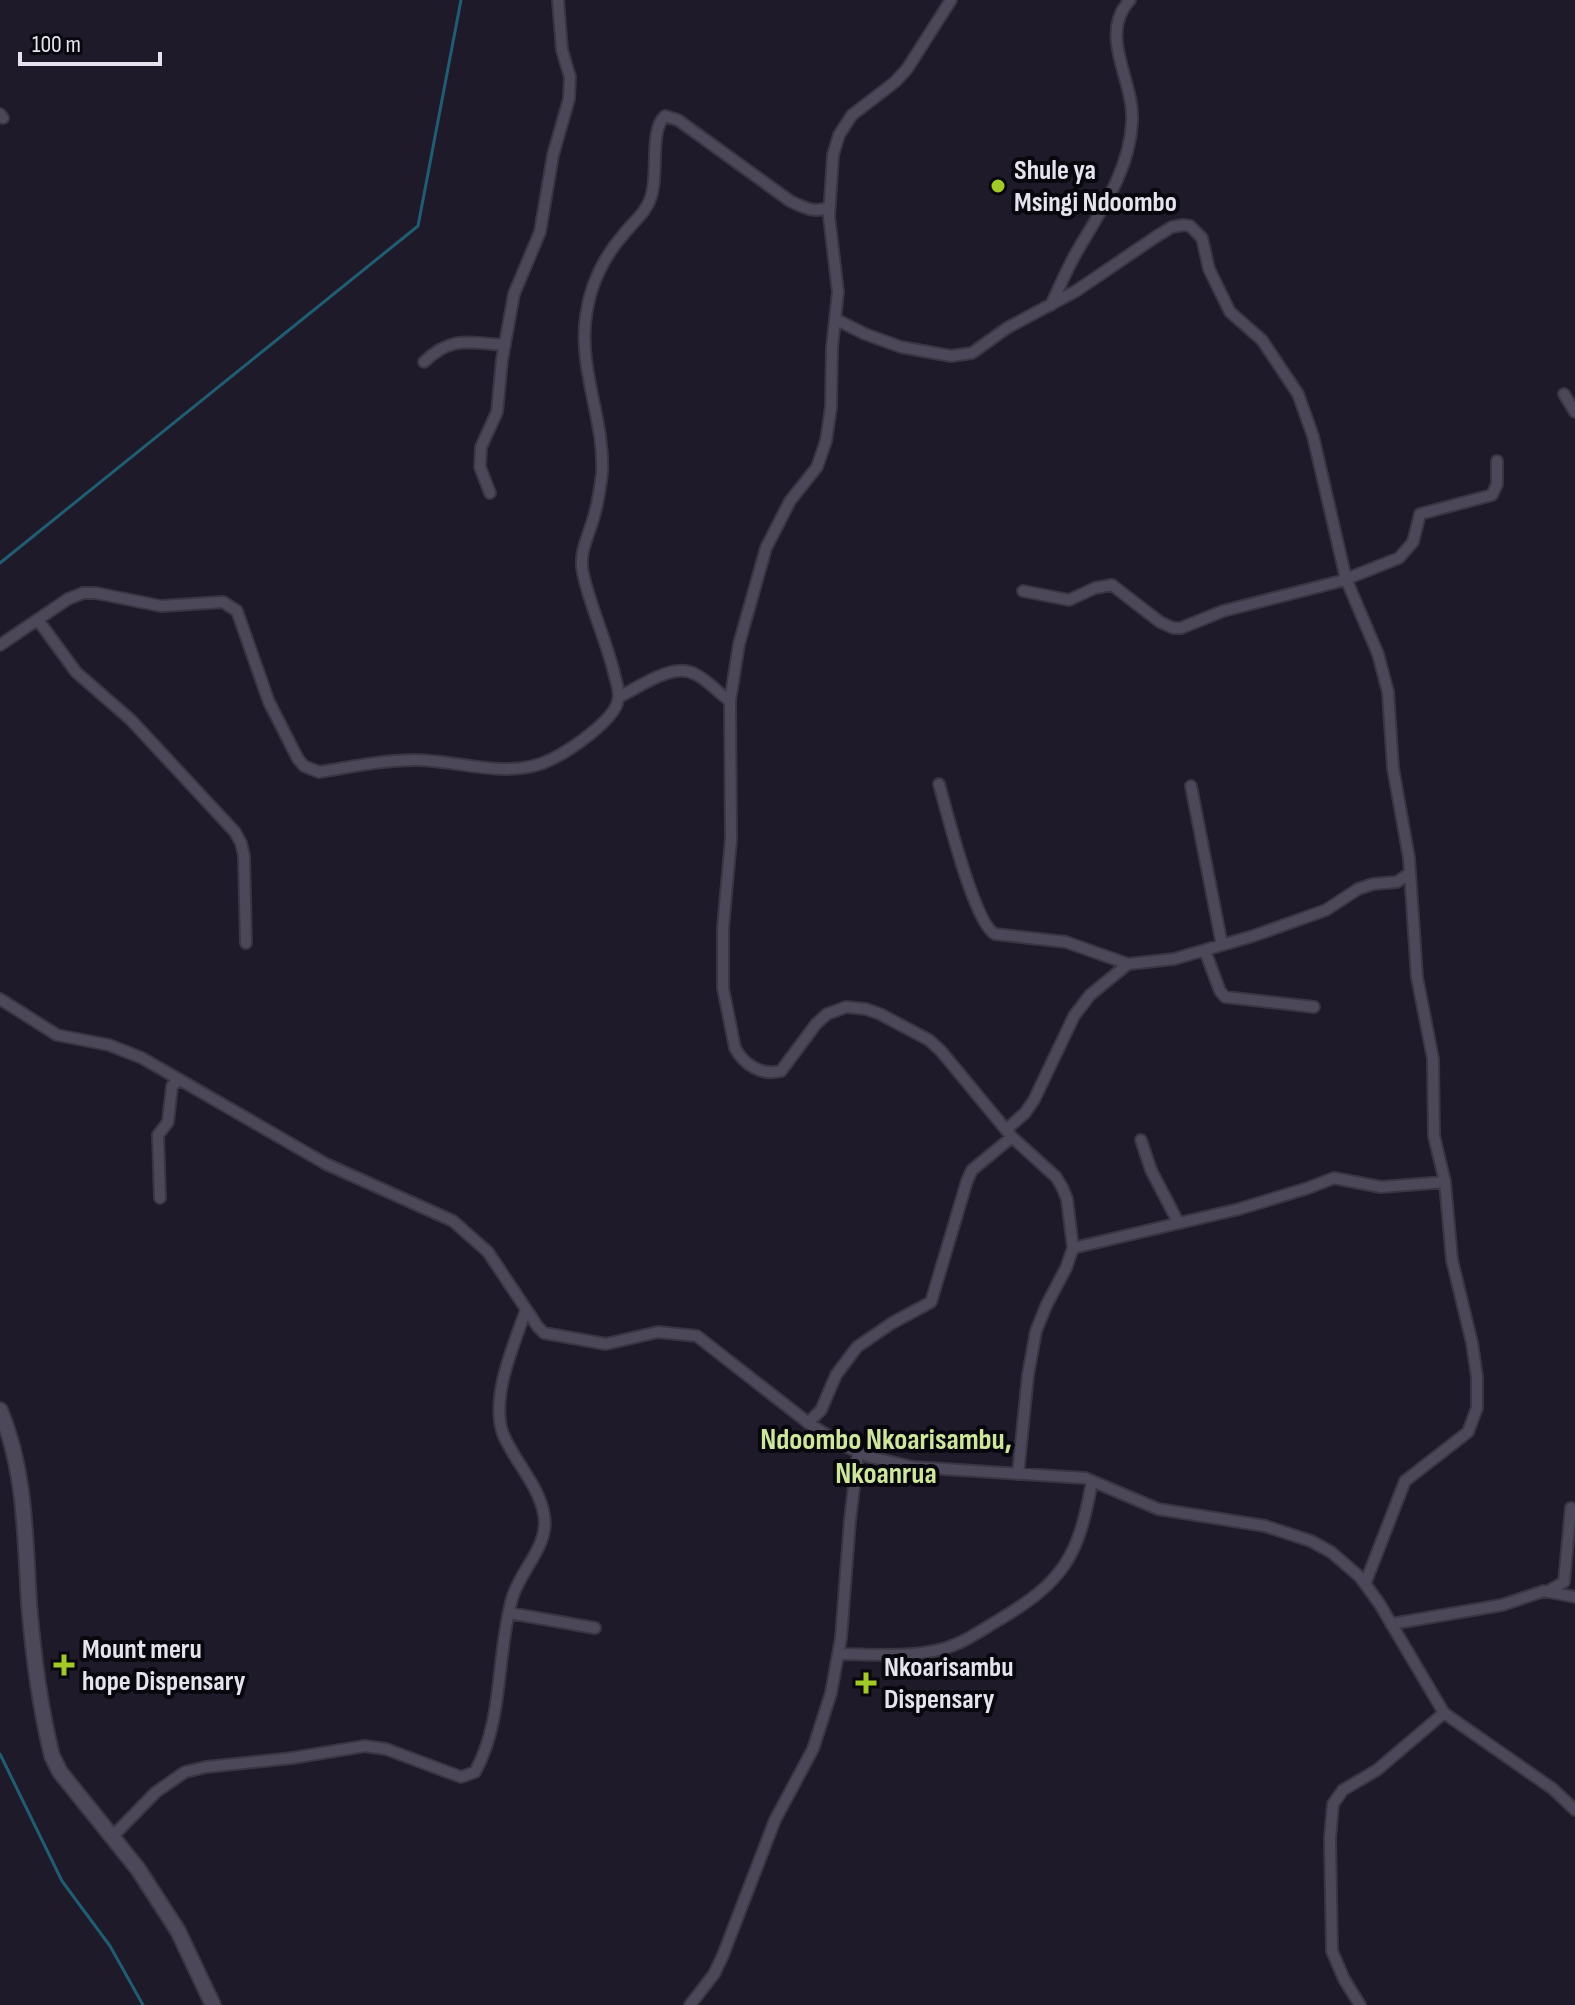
<svg xmlns="http://www.w3.org/2000/svg" width="1575" height="2005" viewBox="0 0 1575 2005" font-family="'Sofia Sans Condensed',sans-serif">
	<rect width="100%" height="100%" fill="#1e1a2a"/>
	<g fill="none" stroke-linecap="round" stroke-linejoin="round">
		<!-- stream -->
		<path stroke="#215d72" stroke-width="3" d="M0,563L418,226L461,0
			M0,1754L62,1881L110,1946L143,2005"/>
		<!-- street casing -->
		<g stroke="#393642" stroke-width="14">
			<path id="street" d="M951,0L907,69L895,82L852,115L839,135L833,155L829,216L838,292L832,348L831,407L826,441L817,467L790,501L766,548L739,644L730,701L731,839L723,928V988L735,1048C744,1065 762,1076 781,1071L816,1024L827,1014L846,1007L866,1009L880,1014L929,1040L941,1051L1012,1137L1056,1177L1062,1187L1067,1199L1073,1248L1066,1268L1046,1306L1036,1331L1028,1375L1018,1474
				M0,114L3,118
				M1051,305C1059,288 1066,271 1075,255C1099,212 1129,174 1132,122C1135,81 1097,35 1130,0
				M835,319L865,334L901,347L951,356L972,353L1007,328L1076,291L1157,236L1172,227L1183,225L1190,226L1202,238L1209,269L1230,312L1262,340L1298,394L1313,436L1346,579L1378,654L1388,692L1393,768L1409,858L1417,977L1433,1059L1434,1136L1445,1182L1452,1260L1472,1343L1477,1377V1408L1468,1432L1405,1481L1365,1584
				M424,362C452,335 469,343 505,345
				M1564,394L1575,412
				M490,493L480,467L481,447L497,412L502,360L514,294L540,232L553,155L569,99L570,77L562,50L558,0
				M1023,591L1069,600L1095,588L1112,585L1160,622L1173,628H1181L1223,611L1341,581L1399,558L1413,542L1420,514L1492,495L1497,484V461
				M38,620L76,672L131,720L235,832L241,843L244,856L246,943
				M0,645L68,599L83,593H96L161,606L223,602L237,611L269,702L298,759L304,766L319,772C351,767 382,760 415,760C459,760 510,781 552,759C569,751 615,720 618,700C620,693 617,684 615,677C607,641 590,607 583,573C579,556 586,541 591,526C597,509 600,490 602,473C605,421 578,369 586,316C590,286 603,258 623,235C633,222 646,213 651,197C659,174 649,130 665,116L678,120L790,201C803,207 815,214 829,207
				M619,697C640,687 672,662 695,674C708,680 718,693 730,701
				M939,784C947,812 974,923 995,934L1066,942L1128,964
				M1191,786L1222,945
				M1205,951L1220,991L1225,997L1314,1007
				M0,999L57,1035L109,1045L142,1058L326,1164L453,1221L488,1252L538,1327L544,1333L606,1344L658,1332L697,1336L811,1425L843,1445L870,1457L913,1467L1085,1478L1158,1509L1265,1526L1311,1541L1331,1552L1360,1577L1379,1603L1444,1713L1553,1789L1575,1810
				M1007,1129L1025,1113L1034,1100L1074,1016L1090,995L1128,964L1174,959L1253,936L1326,910L1358,889L1373,884L1397,882L1410,873
				M1141,1140L1151,1170L1178,1222
				M160,1198L158,1135L168,1122L172,1086L179,1080
				M1073,1248L1239,1209L1308,1188L1334,1178L1381,1187L1445,1182
				M808,1423L821,1410L836,1375L857,1347L892,1323L931,1302L967,1181L972,1170L1012,1137
				M1550,1590L1564,1582L1571,1508
				M509,1613L595,1628
				M1391,1624L1502,1605L1544,1591L1575,1597
				M838,1654C871,1654 910,1658 942,1649C962,1644 980,1631 997,1621C1064,1582 1079,1556 1092,1481
				M112,1837L156,1792L185,1772L206,1767L292,1758L365,1746L386,1749L461,1777L475,1772C504,1720 496,1655 512,1599C519,1571 550,1546 544,1515C539,1485 514,1461 503,1434C490,1398 514,1344 526,1310
				M690,2005L714,1974L723,1955L775,1820L813,1749L831,1693L841,1638L850,1520L858,1453
				M1360,2005L1344,1979L1332,1951L1330,1839L1333,1804L1343,1790L1377,1770L1444,1713"/>
		</g>
		<!-- secondary casing -->
		<g stroke="#393642" stroke-width="18">
			<path id="secondary" d="M0,1410C26,1472 25,1538 29,1603C33,1654 40,1707 52,1756L60,1772L138,1869L178,1931L213,2005"/>
		</g>
		<!-- street -->
		<use href="#street" stroke="#4c485a" stroke-width="10"/>
		<!-- secondary -->
		<use href="#secondary" stroke="#4c485a" stroke-width="14"/>
	</g>
	<!-- markers -->
	<g fill="#a2c928" stroke="#08070d" stroke-width="3">
		<circle cx="998" cy="186" r="8"/>
		<path d="M60 1653h8v8h8v8h-8v8h-8v-8h-8v-8h8z"/>
		<path d="M862 1671h8v8h8v8h-8v8h-8v-8h-8v-8h8z"/>
	</g>
	<g text-anchor="middle" dominant-baseline="central" stroke-width="8" stroke-linejoin="round" paint-order="stroke">
		<!-- poi labels -->
		<g font-size="28" font-weight="bold" fill="#e5e3ee" stroke="#08070d" text-anchor="start">
			<text x="1014" y="170">Shule ya<tspan x="1014" dy="32">Msingi Ndoombo</tspan></text>
			<text x="82" y="1649">Mount meru<tspan x="82" dy="32">hope Dispensary</tspan></text>
			<text x="884" y="1667">Nkoarisambu<tspan x="884" dy="32">Dispensary</tspan></text>
		</g>
		<!-- neighbourhood labels -->
		<g font-size="30" font-weight="bold" fill="#cfe79d" stroke="#08070d">
			<text x="886" y="1440">Ndoombo Nkoarisambu,<tspan x="886" dy="34">Nkoanrua</tspan></text>
		</g>
	</g>
	<!-- scale -->
	<path d="M20 52v12h140v-12" fill="none" stroke="#e5e3ee" stroke-width="4"/>
	<text x="32" y="52" font-size="24" fill="#e5e3ee" stroke="#08070d" stroke-width="6" paint-order="stroke">100 m</text>
</svg>
